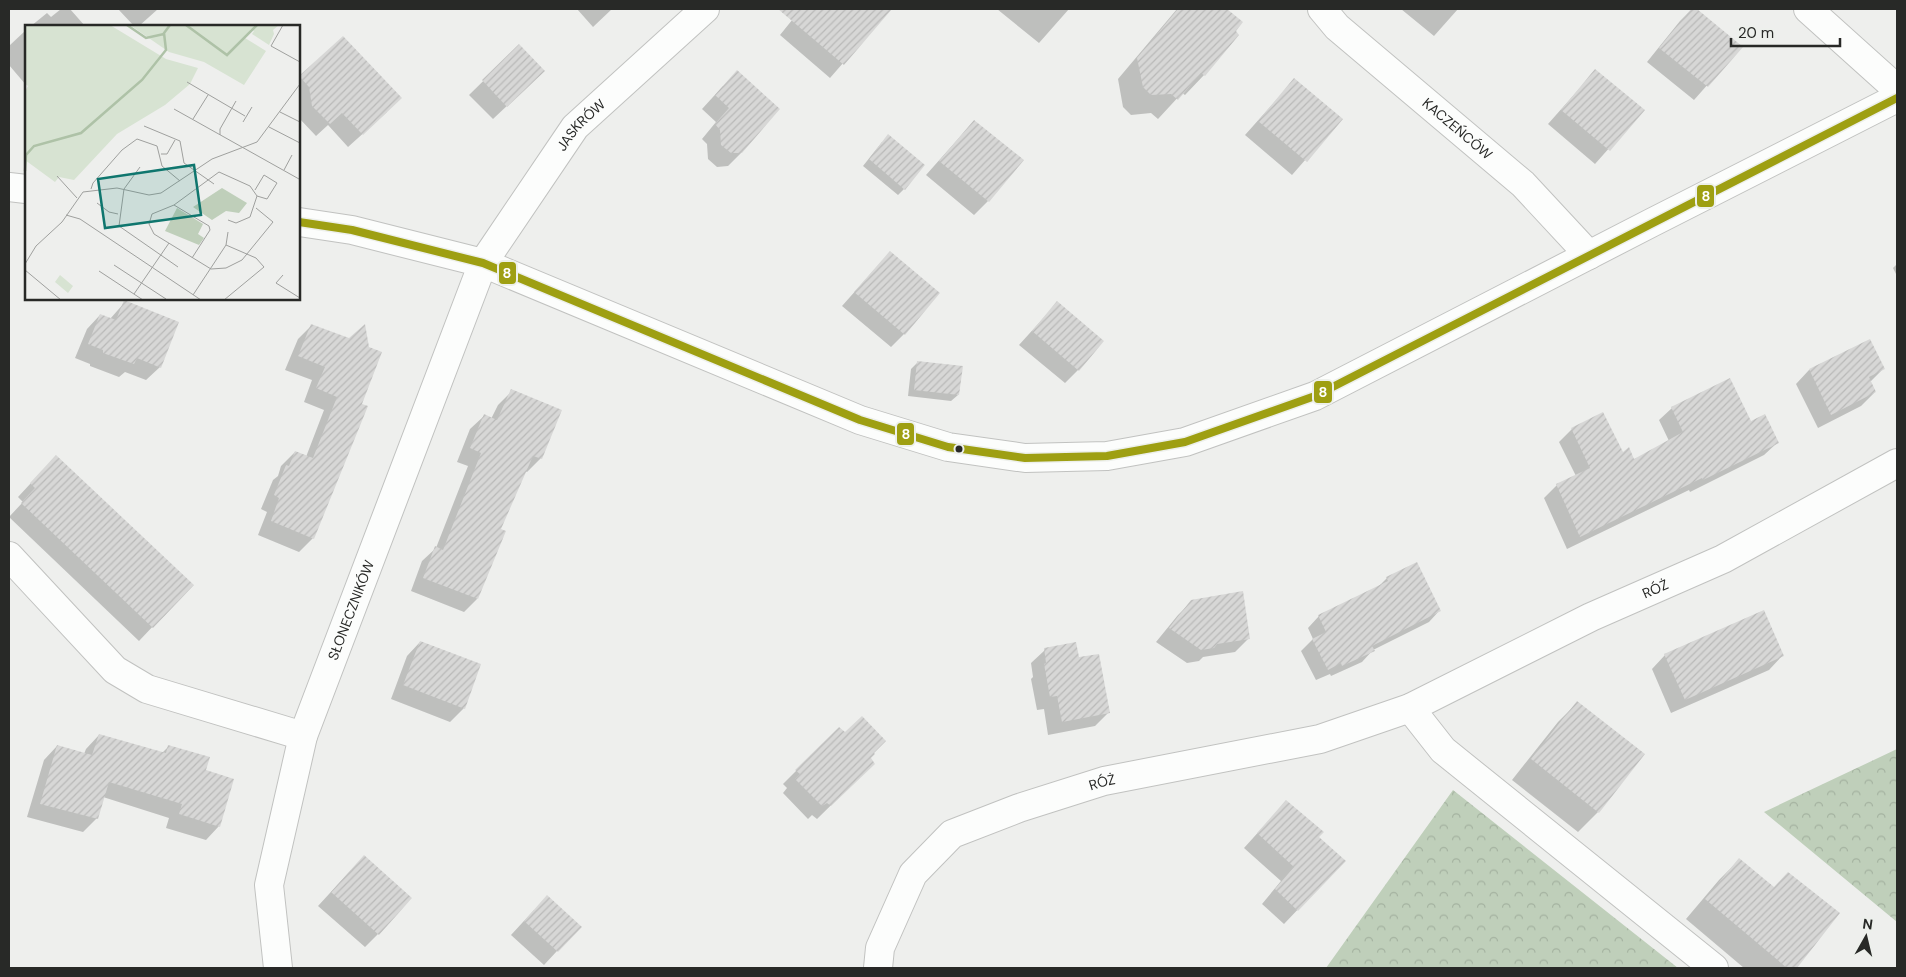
<svg xmlns="http://www.w3.org/2000/svg" width="1906" height="977" viewBox="0 0 1906 977" font-family="'DM Sans',sans-serif">
	<defs>
		<pattern id="forest-crowns" width="20" height="18" patternUnits="userSpaceOnUse" patternTransform="scale(1.25)"><rect width="20" height="18" fill="#bfcfba"/><path d="M2 6a3 3 0 1 1 6 0M12 15a3 3 0 1 1 6 0" fill="none" stroke="#a4b2a0"/></pattern>
		<pattern id="building-hatch" width="6" height="6" patternUnits="userSpaceOnUse" patternTransform="scale(1.25)"><rect width="6" height="6" fill="#d7d7d6"/><path d="M-1 1l2-2M0 6l6-6M5 7l2-2" fill="none" stroke="#b9b9b8"/></pattern>
	</defs>
	<rect width="100%" height="100%" fill="#eeefed"/>
	<!-- forest -->
	<path fill="url(#forest-crowns)" d="M1897,749V922L1764,812Z
		M1453,790L1678,968H1326Z"/>
	<!-- shadow -->
	<path fill="#0003" d="M61,9H70L85,26H31L47,13L51,17Z
		M118,9H158L139,26H134Z
		M577,9H612L593,27Z
		M801,9H875L884,16L830,78L780,35Z
		M997,9H1069L1039,43Z
		M1177,9H1225L1241,23L1204,75L1185,95L1182,93L1158,119L1151,113L1131,115L1123,107L1118,79Z
		M1401,9H1458L1434,36Z
		M1692,9H1695L1741,47L1694,100L1647,62L1680,21Z
		M26,30V85L9,65V46Z
		M343,38L387,112L348,147L328,125L316,136L299,118V77Z
		M519,46L530,84L493,119L469,95Z
		M1595,71L1643,110L1595,164L1548,124Z
		M1294,80L1341,119L1292,175L1245,135Z
		M723,86L742,152L728,166L717,167L708,159L707,144L702,139L716,122L702,109Z
		M974,121L988,201L974,215L926,175Z
		M882,142L904,189L898,195L863,166Z
		M890,252L904,334L891,347L842,306Z
		M1897,264V276L1893,268Z
		M125,302L160,367L146,380L125,372L119,377L90,366V364L75,358L87,329L100,315L110,319Z
		M1057,303L1078,370L1065,383L1019,345Z
		M311,326L360,404L313,538L299,552L258,535L267,512L261,509L273,480L278,476L281,466L295,452L306,457L324,410L304,402L312,380L285,370L298,339Z
		M1869,341L1883,369L1870,382L1875,392L1861,406L1818,428L1796,384L1809,370Z
		M918,362L958,395L951,401L908,396L911,369Z
		M512,391L541,458L527,472L525,471L500,530L477,599L464,612L411,591L422,561L436,548L468,466L457,462L470,429L484,416L491,419L498,405Z
		M1672,408L1750,422L1777,443L1764,455L1690,492L1689,490L1567,549L1544,498L1557,485L1576,476L1559,442L1572,429L1633,461L1669,441L1659,420Z
		M43,470L192,585L139,641L9,517L23,502L18,497Z
		M1387,578L1440,610L1429,622L1373,650L1362,662L1331,676L1330,674L1316,680L1301,651L1313,639L1308,628L1319,616L1377,588Z
		M1192,601L1249,638L1235,652L1203,657L1199,661L1187,663L1156,642L1178,615Z
		M420,642L464,708L450,722L391,699L407,656Z
		M1045,650L1078,658L1108,713L1095,726L1048,735L1044,709L1037,710L1031,679L1033,677L1031,663Z
		M1665,655L1782,656L1769,670L1671,713L1652,669Z
		M1577,703L1598,812L1578,832L1512,780L1558,722Z
		M839,728L873,764L817,819L812,815L808,819L783,793L787,788L783,784Z
		M99,735L162,753L169,746L205,771L219,826L206,840L166,828L169,818L103,797L97,818L83,832L27,817L44,760L57,746L84,754L86,749Z
		M1273,816L1318,837L1344,861L1284,924L1262,904L1281,881L1244,848Z
		M1739,860L1774,888L1838,914L1796,968H1744L1686,919L1719,880Z
		M351,870L378,934L365,947L318,906Z
		M534,910L557,951L544,965L511,935Z"/>
	<!-- building -->
	<path fill="url(#building-hatch)" d="M778,9H892L844,65Z
		M1178,9H1227L1243,22L1236,31L1239,35L1205,76L1201,73L1178,100L1171,94L1151,95L1143,87L1137,58Z
		M1691,9H1697L1743,47L1708,87L1659,48Z
		M343,36L402,98L363,135L342,113L330,124L312,106L309,87L299,76Z
		M519,44L545,71L507,107L482,80Z
		M1595,69L1645,110L1610,151L1561,110Z
		M737,70L780,109L742,153H731L721,145L720,130L715,124L729,108L715,95Z
		M1294,78L1343,119L1307,162L1258,121Z
		M974,120L1024,160L989,202L939,161Z
		M888,134L925,165L905,190L869,159Z
		M890,251L940,293L905,335L854,292Z
		M124,300L179,322L161,368L137,358L134,364L103,353V350L88,344L100,314L116,320Z
		M1057,301L1104,341L1079,371L1032,331Z
		M311,324L349,338L365,324L369,347L382,352L362,404L368,406L314,539L271,521L279,498L274,495L286,465L289,466L295,451L313,458L337,397L316,388L325,367L298,356Z
		M1870,339L1885,369L1869,377L1876,392L1831,415L1809,369Z
		M917,361L963,366L959,395L914,390Z
		M1730,378L1751,421L1765,414L1779,443L1703,480L1702,478L1580,537L1556,484L1590,468L1571,428L1603,412L1623,452L1629,447L1634,459L1683,432L1671,407Z
		M511,389L562,410L542,459L533,456L501,529L506,531L478,599L423,578L435,546L443,550L481,453L470,448L484,414L497,420Z
		M56,455L194,585L153,628L21,503L35,488L30,483Z
		M1417,562L1441,611L1372,646L1375,651L1342,666L1341,663L1328,670L1312,639L1326,632L1318,615L1388,581L1386,577Z
		M1243,591L1250,639L1217,644L1214,648L1201,650L1169,628L1191,600Z
		M1764,610L1784,656L1685,700L1664,654Z
		M420,641L481,664L465,709L403,685Z
		M1076,642L1079,657L1099,654L1110,713L1062,722L1057,696L1050,697L1044,664L1046,663L1044,648Z
		M1577,701L1645,754L1599,813L1531,759Z
		M862,716L886,741L874,753L875,754L871,758L875,764L831,806L827,803L822,806L795,779L800,774L795,770L839,727L845,732Z
		M99,734L166,753L168,745L210,757L206,770L234,779L220,827L179,814L182,804L109,782L98,819L40,804L57,745L92,755Z
		M1286,800L1324,832L1319,837L1346,861L1298,911L1275,889L1294,867L1257,833Z
		M364,855L412,898L379,935L331,892Z
		M1739,858L1774,887L1788,872L1840,913L1797,968H1787L1705,899Z
		M547,895L582,927L558,952L524,921Z"/>
	<g fill="none" stroke-linecap="round" stroke-linejoin="round">
		<!-- minor casing -->
		<g stroke="#c1c2c0" stroke-width="30">
			<g id="minor">
				<path id="s1" d="M1322,9L1337,27L1523,184L1589,255"/>
				<path d="M1808,9L1897,89"/>
				<path d="M9,556L115,670L147,689L303,736"/>
				<path d="M1410,708L1443,750L1714,968"/>
				<path id="s2" d="M278,968L269,885L303,736L483,263L575,127L705,9"/>
				<path id="s3" d="M878,968L880,948L913,874L952,834L1019,808L1104,781L1320,739L1410,708L1591,617L1723,559L1897,463"/>
			</g>
		</g>
		<!-- tertiary casing -->
		<g stroke="#c1c2c0" stroke-width="30">
			<path id="tertiary" d="M9,187L26,189
				M299,222L352,230L483,263L860,420L948,447L1025,458L1107,456L1185,442L1315,396L1651,223L1897,98"/>
		</g>
		<!-- minor -->
		<use href="#minor" stroke="#fcfdfc" stroke-width="28"/>
		<!-- tertiary -->
		<use href="#tertiary" stroke="#fcfdfc" stroke-width="28"/>
		<!-- bus-1 casing -->
		<g stroke="#edf0ec" stroke-width="11">
			<path id="bus-1" d="M299,222L352,230L483,263L860,420L948,447L1025,458L1107,456L1185,442L1315,396L1897,98"/>
		</g>
		<!-- bus-1 -->
		<use href="#bus-1" stroke="#9e9f12" stroke-width="8"/>
	</g>
	<!-- markers -->
	<circle fill="#282927" stroke="#edf0ec" stroke-width="2" cx="959" cy="449" r="4.5"/>
	<g text-anchor="middle" dominant-baseline="central" stroke-width="4" stroke-linejoin="round" paint-order="stroke">
		<!-- street labels -->
		<g font-size="14" fill="#282927" stroke="#edf0ec">
			<text stroke="none"><textPath href="#s2" startOffset="912">JASKRÓW</textPath></text>
			<text stroke="none"><textPath href="#s1" startOffset="181">KACZEŃCÓW</textPath></text>
			<text stroke="none"><textPath href="#s3" startOffset="906">RÓŻ</textPath></text>
			<text stroke="none"><textPath href="#s2" startOffset="371">SŁONECZNIKÓW</textPath></text>
			<text stroke="none"><textPath href="#s3" startOffset="316">RÓŻ</textPath></text>
		</g>
	</g>
	<!-- overview -->
	<g transform="translate(25 25)">
		<rect width="275" height="275" fill="#eeefed"/>
		<path d="M0,0H85L141,34L173,43L165,59L140,80L92,109L49,155L34,152L30,157L0,135V66L3,61L0,59ZM105,0H254L248,5L249,9L244,20L227,9L229,6L226,4L220,13L241,26L219,60L179,37L144,27Z" fill="#d7e3d2"/>
		<path d="M197,163L222,178L214,188L201,186L187,195L168,182ZM152,183L178,199L173,209L179,213L174,220L140,206Z" fill="#bfcfba"/>
		<path d="M35,250L48,261L43,268L30,257Z" fill="#d7e3d2"/>
		<path fill="none" stroke="#aec2a7" stroke-width="2.5" d="M102,0L121,13L139,9M161,0L202,30L232,0M0,146L1,130L9,121L56,108L117,55L141,25L139,8L145,0"/>
		<path fill="none" stroke="#9fa09e" stroke-width="1" d="M258,0L246,21L275,37M162,57L220,91M149,84L274,154M255,87L275,97M168,94L183,70M218,97L227,82M119,101L155,116L159,138L189,159M244,102L275,118M195,110V104L211,76M136,129H142L150,115M115,142L99,164L94,201L153,242M259,145L267,130M32,151L52,173M66,164L68,158L97,125L112,114L132,121L137,141L155,156M230,165L239,150L252,158L242,174L232,171M72,178L84,187L93,189M149,180L184,201L185,205L167,233M41,190L55,194L176,275M203,195L211,198L225,192L232,171L225,161L194,147L149,180L127,189L124,199L129,209L186,244L201,243L217,235L248,197L231,183M0,239L11,221L37,197L58,167L92,163L124,170L136,168L187,134L232,117L275,59M89,240L141,274M0,245L36,275M74,246L118,275M258,250L251,258L275,273M109,269L144,218M168,270L201,220L203,207M199,275L239,242L231,233L201,220"/>
		<path fill="#0f766e" fill-opacity="0.15" stroke="#0f766e" stroke-width="2.5" d="M169,140L176,190L80,203L73,154Z"/>
		<rect width="275" height="275" fill="none" stroke="#282927" stroke-width="2.5"/>
	</g>
	<g stroke="#edf0ec" stroke-width="2">
		<rect x="1696" y="184" width="19" height="24" rx="5" fill="#9e9f12"/>
		<rect x="498" y="261" width="19" height="24" rx="5" fill="#9e9f12"/>
		<rect x="1313" y="380" width="20" height="24" rx="5" fill="#9e9f12"/>
		<rect x="896" y="422" width="19" height="24" rx="5" fill="#9e9f12"/>
	</g>
	<g font-size="14" text-anchor="middle" font-weight="bold" fill="#fff">
		<text x="1706" y="201">8</text>
		<text x="507" y="278">8</text>
		<text x="1323" y="397">8</text>
		<text x="906" y="439">8</text>
	</g>
	<!-- border -->
	<rect width="1906" height="977" fill="none" stroke="#282927" stroke-width="20"/>
	<!-- north arrow -->
	<g transform="translate(1866 937) rotate(8)" stroke="#edf0ec" stroke-width="4" paint-order="stroke">
	<path d="M0-4L9 19L0 12L-9 19Z" fill="#282927"/>
	<text y="-8" font-size="14" font-weight="bold" text-anchor="middle" fill="#282927">N</text>
	</g>
	<!-- scale -->
	<path d="M1731 38v8h109v-8" fill="none" stroke="#282927" stroke-width="2.5"/>
	<text x="1738" y="38" font-size="15" fill="#282927" stroke="#edf0ec" stroke-width="4" paint-order="stroke">20 m</text>
</svg>
